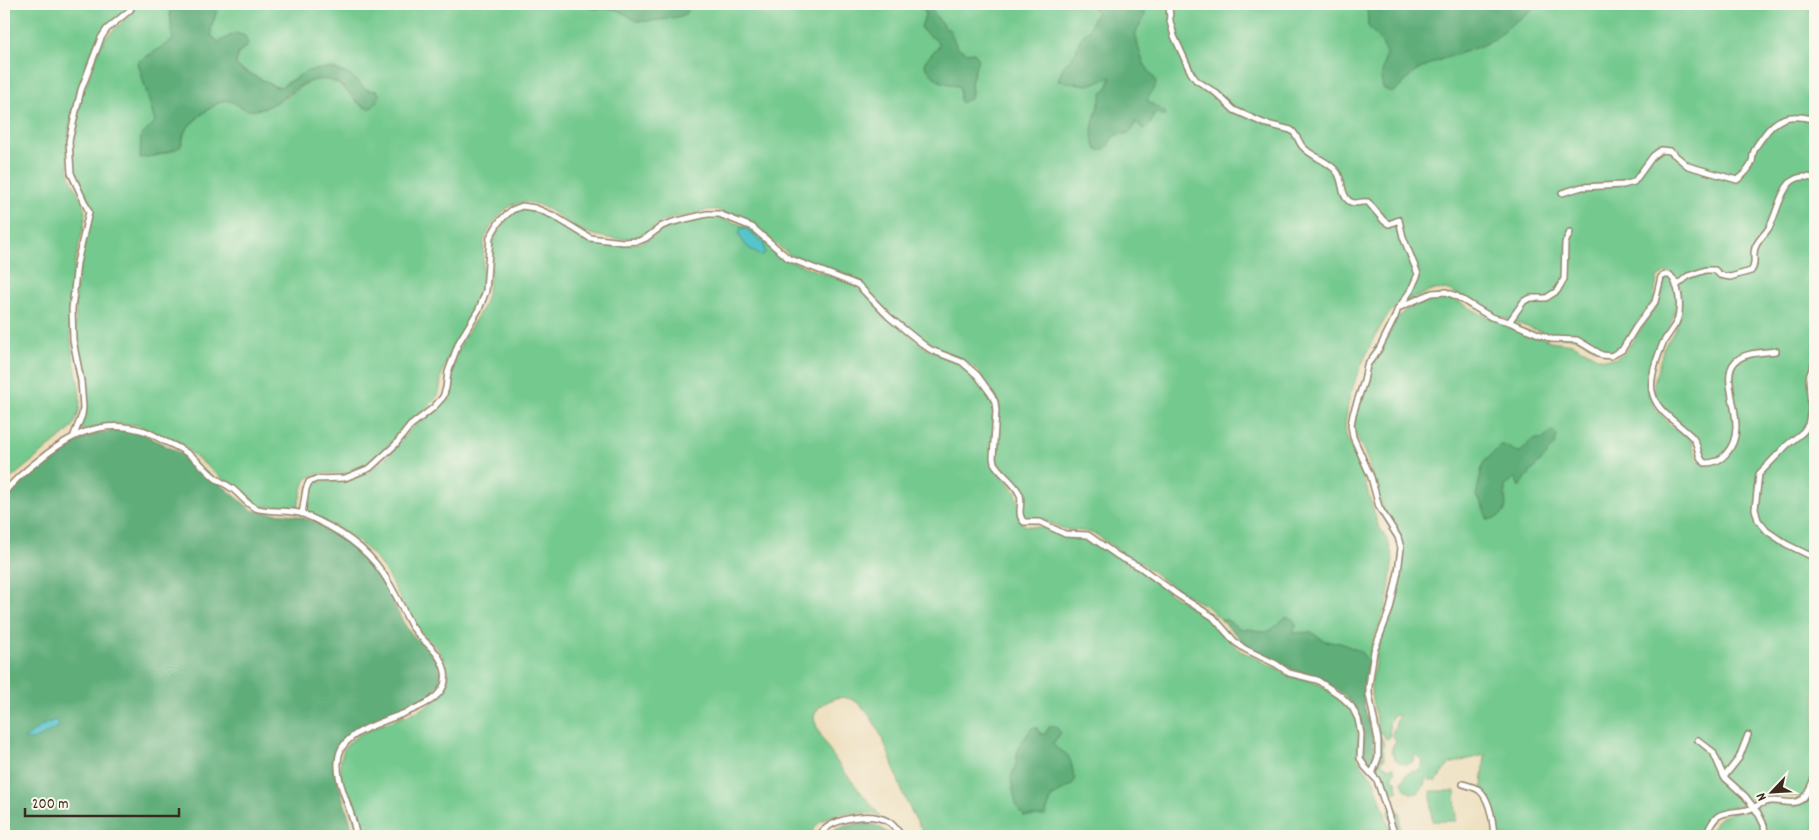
<svg xmlns="http://www.w3.org/2000/svg" width="1819" height="840" viewBox="0 0 1819 840" font-family="Dekko,sans-serif">
	<rect width="100%" height="100%" fill="#fbf7ec"/>
	<filter id="ink" filterUnits="userSpaceOnUse"><feTurbulence type="fractalNoise" baseFrequency=".02" numOctaves="2"/><feDisplacementMap in="SourceGraphic" scale="10" xChannelSelector="R" yChannelSelector="G"/><feConvolveMatrix kernelMatrix="1 2 1 2 8 2 1 2 1" color-interpolation-filters="sRGB"/></filter>
	<filter id="wash" filterUnits="userSpaceOnUse"><feTurbulence type="fractalNoise" baseFrequency=".0096" numOctaves="4" result="noise"/><feDisplacementMap in="SourceGraphic" scale="20" xChannelSelector="R" yChannelSelector="G"/><feGaussianBlur stdDeviation="1.12" result="paint"/><feColorMatrix in="noise" values="0 0 0 0 0 0 0 0 0 0 0 0 0 0 0 0 0 1.4 0 .05"/><feComposite in="paint" operator="in"/></filter>
	<g filter="url(#wash)">
		<rect width="100%" height="100%" fill="#ecddba"/>
		<!-- green -->
		<path fill="#73c98e" stroke="#577a56" d="M4,4H131L129,9C119,18 105,28 99,39C93,48 90,60 87,71C75,103 63,136 69,171C72,187 86,201 85,217C84,229 79,242 77,254C71,283 68,312 71,341C73,370 90,403 71,429L4,484Z
			M136,4H169L173,40L138,62L155,122L152,157L171,151L181,146C183,141 183,135 185,131C191,122 217,100 228,100C242,100 256,106 270,104C292,101 302,74 329,80C346,84 351,100 365,108L375,105L377,91L367,90C355,81 347,71 331,68L291,80L281,87H276L241,69L236,65C236,55 239,52 247,46L232,35L219,42L212,37L210,32L219,4H1815V836H1710C1712,830 1714,823 1719,819C1725,813 1759,804 1768,803C1783,802 1799,812 1808,797C1802,795 1765,797 1757,798C1752,800 1748,803 1743,805C1734,808 1725,806 1717,812C1710,818 1706,828 1704,836H1497C1495,819 1494,801 1482,787L1485,755L1449,764L1436,781L1429,780L1426,777C1424,795 1409,800 1402,783C1407,770 1409,773 1420,770L1423,762L1415,754L1414,761C1399,771 1385,753 1396,741L1392,734L1399,715H1393L1389,723L1390,737L1386,739L1382,733H1379L1371,694V686L1377,651L1395,600L1404,553L1399,534L1380,504L1368,461L1353,428L1356,410L1371,365L1379,354L1396,320L1404,311L1431,298L1440,296L1450,297L1483,315L1509,324L1550,341L1573,344L1599,358L1613,359L1624,354L1655,308L1661,298L1663,280L1668,277C1698,313 1635,360 1651,398C1655,410 1668,423 1678,431C1682,433 1685,434 1688,437C1695,445 1694,457 1702,464L1699,447L1660,405L1654,394V383L1664,347L1675,330L1681,315L1680,286L1674,275L1667,272L1657,278L1654,299L1618,351L1605,353L1578,338L1552,336L1544,333L1489,313L1447,289L1434,290L1397,305L1386,317L1372,342L1357,375L1349,399L1345,424L1346,435L1363,476L1378,525L1388,541L1393,558L1387,605L1373,642L1363,687L1364,705L1374,746V763L1362,752L1364,734L1358,713L1354,706L1341,693L1321,679L1293,670L1246,645L1209,608L1170,585L1141,563L1120,552L1097,535L1088,532L1064,529L1038,518L1025,519L1022,512L1023,495L1016,483L1002,469L997,459L998,403L992,392L976,369L964,360L938,350L915,335L888,313L863,285L857,280L846,275L791,256L756,228L717,210C706,209 698,213 687,216C681,217 675,216 669,219C646,229 646,240 617,239C605,238 591,235 580,230C562,221 541,198 519,203C503,206 489,228 484,241L482,288L480,299L475,312L453,346L442,373L439,394L428,408L403,426L392,442L369,463L346,473L316,474L306,479L304,483L297,509L287,507L262,506L256,504L229,482L221,478L183,446L137,425L114,424L79,431L86,408V397L75,333L76,288L84,241L91,217L90,207L73,174L70,144L81,98L99,49L105,38L130,15Z
			M524,209L543,214L579,236L601,243L630,244L641,243L655,236L666,227L710,216H715L745,226L751,229L787,260L855,285L925,348L961,363L969,370L986,390L993,404L994,412V467L1016,492L1022,524L1027,526L1046,528L1066,538H1088L1093,541L1145,574L1169,593L1205,615L1216,624L1239,650L1280,670L1288,676L1311,681L1324,687L1347,707L1355,718L1357,725L1359,737L1357,755L1359,761L1374,780L1392,836H926C918,824 910,810 904,796C893,770 872,681 831,700C823,703 814,710 814,719C826,755 857,786 880,816C863,811 832,811 819,823C814,827 813,831 811,836H358C356,810 332,779 343,752C355,722 420,721 442,694C451,683 449,671 444,659C438,646 425,639 417,627C398,601 389,567 363,546C346,531 325,522 304,512L308,489L309,486L314,482L339,481L352,479L370,471L390,454L411,428L437,408L445,400L448,394L449,377L458,351L464,338L483,307L487,294L491,266L492,242L502,224L508,216L514,211Z
			M1380,736L1383,741L1384,760L1381,758V763L1389,768L1393,767L1395,771L1392,779L1397,782L1398,791L1395,792L1389,789L1384,778L1378,777L1374,773L1380,759Z
			M1431,791H1455L1456,821H1432Z"/>
		<!-- forest -->
		<path fill="#5ead79" stroke="#4c6c4c" d="M169,4H219L211,27L212,37L219,42L236,33L245,36L248,43L247,46L238,53L236,65L240,69L276,87H281L307,71L331,68L351,76L367,90L377,91L380,95C370,126 352,93 342,86C330,77 314,78 302,85C287,93 274,107 256,110C239,113 233,94 218,103C209,109 188,123 184,133C182,138 183,143 179,147C175,151 146,158 140,158L141,136L155,122L138,62L173,40Z
			M583,4H691C689,7 689,11 685,14C681,18 644,23 637,21C629,17 622,11 613,9C601,7 594,12 583,4Z
			M924,4H935L932,10L945,28L950,30L957,47L967,53L974,52L978,59L971,83L972,93L971,98L961,103C958,97 962,92 958,86L941,82L932,75L925,66V61L939,46L937,41L922,30L921,27L925,15Z
			M1090,4H1143C1148,24 1140,19 1136,33C1135,37 1141,58 1144,63C1147,70 1154,75 1156,83C1155,91 1149,94 1147,101L1165,112V116L1163,117L1158,113H1154L1151,123L1145,129L1142,128L1136,121C1131,136 1129,132 1114,136C1109,143 1107,152 1097,150C1085,132 1098,111 1102,93L1106,91L1111,77L1088,85L1058,81L1063,67L1075,54L1080,39L1090,28L1094,16L1097,12Z
			M1367,4H1537C1531,14 1523,16 1513,23C1505,29 1499,37 1489,42C1467,53 1441,57 1420,69C1408,75 1403,88 1391,93L1383,88L1381,78L1386,53L1382,43L1368,26Z
			M120,430L139,432L186,456L252,510C265,515 280,512 293,515C327,523 359,547 379,575C391,593 398,619 412,634C424,646 449,665 438,685C428,705 408,705 390,712C381,715 372,721 364,726C349,735 334,742 335,762C336,784 347,807 352,828L353,836H4V501C29,473 58,448 93,435C101,432 111,431 120,430Z
			M1553,431L1557,435L1555,445C1547,451 1550,452 1545,457C1536,466 1527,476 1520,486L1519,487L1515,477L1505,487C1504,505 1513,514 1488,520L1481,502L1476,496L1483,463L1501,445C1508,445 1513,452 1520,452C1531,444 1527,438 1543,439L1549,433Z
			M1286,617C1292,617 1294,620 1296,625L1293,633L1311,632L1325,641L1340,643L1360,651L1369,662C1366,673 1362,685 1363,697C1366,723 1380,744 1372,770L1363,759L1364,734L1362,725L1354,706L1341,693L1321,679L1293,670L1246,645L1220,619C1229,619 1232,624 1239,628C1244,630 1250,628 1255,630C1271,636 1274,626 1286,617Z
			M1050,726H1055L1061,733L1053,743C1056,749 1060,750 1065,753C1073,759 1072,772 1075,780L1072,785L1052,797L1045,816H1024L1020,812L1016,804L1011,779L1016,764L1018,747L1032,728L1036,727L1041,734H1045Z
			M1392,808L1397,809L1400,812V828L1405,834H1418L1421,836H1397L1388,812Z
			M865,822L878,826L893,836H825L837,828Z"/>
		<!-- water -->
		<path fill="#57c5cb" stroke="#497874" d="M741,228H745L764,243L765,253L762,255C752,252 742,244 739,233Z
			M55,720L58,722L59,726C49,731 35,743 24,739L41,726Z"/>
	</g>
	<g filter="url(#ink)">
		<g fill="none" stroke-linecap="round" stroke-linejoin="round">
			<!-- street casing -->
			<g stroke="#94846c" stroke-width="8">
				<path id="street" d="M1169,4L1170,21L1174,36L1191,73L1196,80L1216,93L1234,110L1263,123L1291,130C1297,134 1298,141 1302,146C1311,157 1328,160 1337,172C1344,182 1340,194 1349,201C1355,206 1362,200 1368,202L1384,221L1389,224L1399,220L1403,237L1418,274L1411,290L1400,306
					M1562,193L1582,187L1623,185L1634,182L1653,156L1661,150L1670,151L1688,166L1737,180C1742,176 1750,169 1752,162C1753,159 1752,155 1754,151C1755,147 1759,142 1762,138C1777,116 1791,113 1815,120
					M1676,286L1688,276L1706,270H1715L1720,275L1730,277L1751,271C1757,264 1752,256 1755,248C1758,239 1766,234 1770,226C1781,204 1783,168 1815,179
					M1509,322L1524,301L1531,298H1546L1557,291L1564,279L1565,243L1570,232
					M1815,361L1809,377L1811,410L1808,425L1803,432L1787,445L1759,474L1755,509L1758,520L1767,531L1786,544L1815,558
					M74,435L82,415L83,407L81,381L73,340L72,309L77,263L89,212L71,173L69,141L81,90L101,38L107,29L130,10L133,4
					M4,493C14,480 26,470 39,460C70,435 100,419 141,430C150,432 158,438 166,442C176,446 185,451 194,458C201,464 207,471 214,477C220,482 228,485 234,490C241,496 247,504 255,508C268,513 288,509 303,514C332,526 364,545 382,572C394,589 401,607 411,625C422,643 440,649 445,672C453,718 349,714 339,755C333,783 354,809 356,836
					M302,514L306,489L309,482L316,479L345,478L370,468L395,445L410,426L433,408L443,397L446,388L448,372L459,342L479,309L486,291L490,237L499,222L506,215L512,210L522,206L535,208L554,216L590,238L623,242L639,241L646,238L662,226L673,222L707,214H719L752,227L788,258L858,285L889,317L925,346L931,350L962,362L977,375L991,394L995,402L996,411L993,458L994,463C1001,475 1015,482 1020,495C1023,504 1016,514 1024,522H1040L1065,534L1088,535L1118,556L1140,567L1178,595L1213,617L1235,642L1245,649L1276,664L1289,673L1317,680L1341,696L1352,707L1358,719L1361,734L1360,758L1365,767L1377,780L1395,836
					M1698,740L1713,752L1724,777L1745,796L1758,813L1764,825L1765,836
					M1372,774L1378,758V740L1369,694V686L1374,651L1390,609L1398,572L1401,548L1398,537L1379,507L1371,477L1353,437L1351,425L1353,414L1364,381L1367,365L1379,349L1395,317L1398,308L1432,293L1446,292L1456,296L1491,317L1509,322L1551,339L1577,340L1602,355L1611,356L1622,350L1636,327L1655,302L1661,277L1665,275H1670C1680,285 1682,310 1676,323C1672,330 1667,336 1663,343C1658,355 1648,382 1653,395C1659,414 1679,423 1692,437C1700,445 1696,457 1705,463C1714,463 1720,461 1726,454C1752,426 1717,381 1735,362C1744,352 1763,353 1776,351
					M1724,777L1739,758L1748,735
					M1463,784C1469,786 1474,787 1479,790C1490,799 1493,822 1494,836
					M819,836C830,818 870,811 889,822C894,825 898,832 902,836
					M1706,836C1716,808 1724,815 1747,810C1757,807 1762,801 1772,801C1782,800 1793,806 1802,799C1809,793 1812,783 1815,776"/>
			</g>
			<!-- street -->
			<use href="#street" stroke="#fff" stroke-width="5"/>
		</g>
	</g>
	<!-- margin -->
	<rect width="1819" height="840" fill="none" stroke="#fbf7ec" stroke-width="20"/>
	<!-- north arrow -->
	<g transform="translate(1772 792) rotate(245)" stroke="#fbf7ec" stroke-width="4" paint-order="stroke">
	<path d="M0-4L9 19L0 12L-9 19Z" fill="#3b2a1e"/>
	<text y="-8" font-size="14" font-weight="bold" text-anchor="middle" fill="#3b2a1e">N</text>
	</g>
	<!-- scale -->
	<path d="M25 808v8h154v-8" fill="none" stroke="#3b2a1e" stroke-width="2.5"/>
	<text x="32" y="808" font-size="15" fill="#3b2a1e" stroke="#fbf7ec" stroke-width="4" paint-order="stroke">200 m</text>
</svg>
